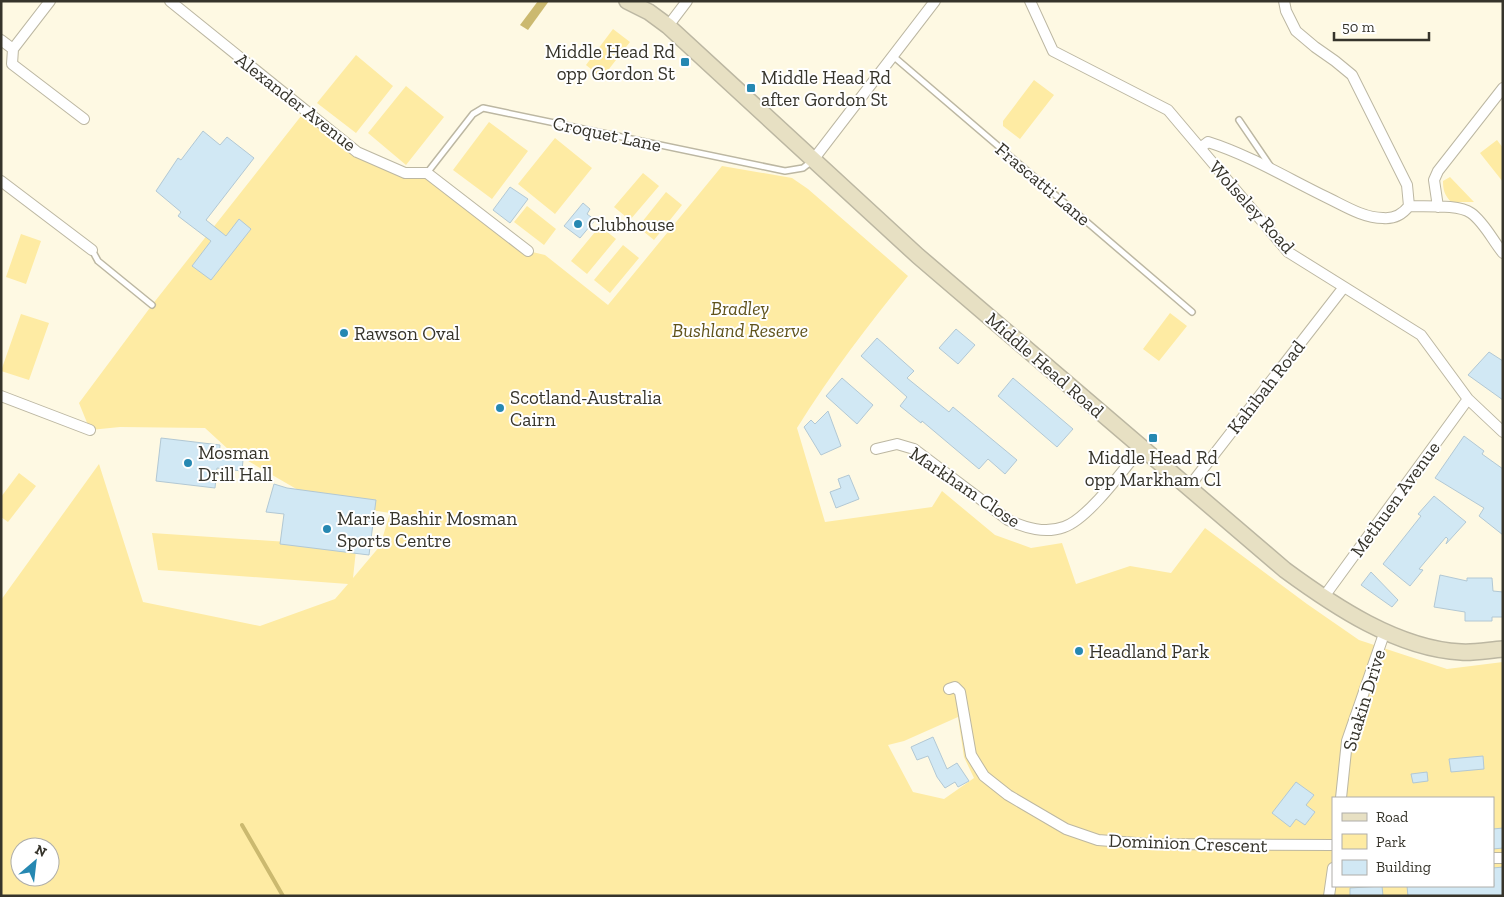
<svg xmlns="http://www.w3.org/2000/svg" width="1504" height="897" viewBox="0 0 1504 897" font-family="'Zilla Slab',serif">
	<rect width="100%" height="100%" fill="#fef9e3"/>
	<!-- green -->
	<path fill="#feeba3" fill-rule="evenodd" d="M613,29L630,42L602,78L586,65Z
		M356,55L393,86L356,133L317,103Z
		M1034,80L1054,95L1020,139L1003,126V121Z
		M406,86L444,117L406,165L368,133Z
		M305,111L357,152L405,173H427L528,251L545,255L608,305L722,166L792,178L808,189L908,276C868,325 830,375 797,428L825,522L932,507L942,491L995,535L1031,548L1062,543L1076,584L1130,566L1171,573L1205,528L1307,604L1359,640L1447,669L1503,662V896H1V600L99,464L143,602L260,626L335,599L348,584L158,570L152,533L288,542L356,550L353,578L380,546L390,513L319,502L229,450L205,428L120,427L90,430L79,403L152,305ZM958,717L964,757L974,778L944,799L913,792L888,745L904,741ZM1333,798H1493V886H1333ZM20,847H50V877H20Z
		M489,122L528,151L492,199L453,170Z
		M555,138L592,168L555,214L518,184Z
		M1497,140L1503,148V182L1480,153Z
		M643,173L659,186L630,220L614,207Z
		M1450,177L1474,202H1451C1445,195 1443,191 1443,181Z
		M666,192L682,205L654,240L638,227Z
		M527,206L556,229L544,245L514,222Z
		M600,226L616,239L587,274L571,261Z
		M21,234L41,241L26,284L6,277Z
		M623,245L639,258L610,293L594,280Z
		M1170,313L1187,326L1159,361L1143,349Z
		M21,314L49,323L29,380L1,371Z
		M19,473L36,486L8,522L1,517V497Z"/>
	<!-- water -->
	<path fill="#cbb96f" d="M538,1H549L528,30L520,25Z"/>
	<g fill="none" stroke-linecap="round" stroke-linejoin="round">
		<!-- stream -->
		<path stroke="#cbb96f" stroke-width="4" d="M242,825L283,896"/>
	</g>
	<!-- building -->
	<path fill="#d1e8f4" stroke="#b2c8d4" d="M203,131L220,145L227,137L254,158L206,220L226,236L239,219L251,229L211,280L192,266L211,241L178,216L181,212L156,191L178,158L181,160Z
		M510,187L528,199L510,223L493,210Z
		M583,203L590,209L587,214L595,220L580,238L564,226Z
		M956,329L975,345L958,364L939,348Z
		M877,338L914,371L907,378L949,412L953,407L1017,460L1005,474L988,459L979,469L922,421L921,423L900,406L907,397L861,356Z
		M1489,352L1503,361V400L1468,375Z
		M842,378L873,405L857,424L826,396Z
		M1013,378L1073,429L1057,447L998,396Z
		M828,411L841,446L821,455L804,427L811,420L815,424Z
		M1464,436L1484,451L1482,454L1503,469V535L1479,516L1484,508L1435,478Z
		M161,438L220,445L219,457L243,460L242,471L217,468L215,488L156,481Z
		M849,475L859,499L836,508L830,492L841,488L838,479Z
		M274,484L287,488L376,500L369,555L280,544L284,514L266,512Z
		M1434,496L1466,522L1446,544L1448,539L1446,537L1419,569L1423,570L1410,586L1383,564L1421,516L1418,514Z
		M1371,572L1398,600L1392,607L1361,585Z
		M1440,575L1467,581V578H1492L1493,591L1503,592V617H1492V621H1465V612L1434,607Z
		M933,737L947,769L957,763L969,781L958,787L955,782L945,788L937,777L928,756L917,760L911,747Z
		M1483,756L1484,769L1451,772L1449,759Z
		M1427,772L1428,781L1413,783L1411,774Z
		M1296,782L1314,795L1306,805L1315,812L1305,825L1296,819L1290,827L1272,813Z
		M1503,828V848L1493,849V829Z
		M1503,867V896H1408L1407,886H1494L1493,868Z
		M1382,886L1383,896H1350V888Z"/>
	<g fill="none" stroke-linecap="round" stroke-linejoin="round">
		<!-- lane casing -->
		<g stroke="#bcb7a2" stroke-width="8">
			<path id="lane" d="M893,56L1192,312
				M1239,120L1271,167
				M427,173L473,114L483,108L785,171L803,168L812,161
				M92,250L98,261L152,305"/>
		</g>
		<!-- street casing -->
		<g stroke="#bcb7a2" stroke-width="12">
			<path id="street" d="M170,1L357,152L405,173H427L528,251
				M1030,1L1053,51L1168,110L1288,252L1421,335L1468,399L1503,432
				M668,26L687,1
				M1,40L13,49L50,1
				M13,49L12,64L84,119
				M1200,148L1208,142C1249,155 1287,178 1326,197C1343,205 1363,218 1383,218C1394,219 1402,215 1409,206L1407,185L1352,75L1335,61L1315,47L1296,31L1286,11L1284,1
				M813,160L935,1
				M1,181L92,250
				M1409,206C1425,207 1458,204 1471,213C1484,222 1493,241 1503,253
				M1438,207L1434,180L1438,171L1503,88
				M1,396L90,430
				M876,449L897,444L914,449L1008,520C1026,528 1045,534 1064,527C1088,519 1124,469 1141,448
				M1188,488L1344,287
				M1323,598L1468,399
				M949,689L955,687L960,692L971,755L984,776L1008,795L1066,829L1098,840L1149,844L1333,845
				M1341,798L1347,741L1385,631
				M1493,858H1503
				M1329,896L1333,868"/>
		</g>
		<!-- secondary casing -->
		<g stroke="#bcb7a2" stroke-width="18">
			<path id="secondary" d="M627,1L649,12L668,26L918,256L1285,570C1334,606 1398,649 1461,652C1474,653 1489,650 1503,649"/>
		</g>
		<!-- lane -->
		<use href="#lane" stroke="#fff" stroke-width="5"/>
		<!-- street -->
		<use href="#street" stroke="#fff" stroke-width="10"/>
		<!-- secondary -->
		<use href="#secondary" stroke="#e7e0c3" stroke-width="15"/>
	</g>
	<!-- markers -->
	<g fill="#2688b2" stroke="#fff" stroke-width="2">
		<rect x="680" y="57" width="10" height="10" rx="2.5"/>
		<rect x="746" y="83" width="10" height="10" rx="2.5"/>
		<circle cx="578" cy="224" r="5"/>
		<circle cx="344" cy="333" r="5"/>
		<circle cx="500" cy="408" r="5"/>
		<rect x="1148" y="433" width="10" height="10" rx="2.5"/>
		<circle cx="188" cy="463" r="5"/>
		<circle cx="327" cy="529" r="5"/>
		<circle cx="1079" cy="651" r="5"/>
	</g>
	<g text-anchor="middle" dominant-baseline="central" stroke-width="4" stroke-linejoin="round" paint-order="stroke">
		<!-- poi labels -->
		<g font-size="19" fill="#36342b" stroke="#fff" text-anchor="start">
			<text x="675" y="51" text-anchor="end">Middle Head Rd<tspan x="675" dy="22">opp Gordon St</tspan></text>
			<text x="761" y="77">Middle Head Rd<tspan x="761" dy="22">after Gordon St</tspan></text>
			<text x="588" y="224">Clubhouse</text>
			<text x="354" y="333">Rawson Oval</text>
			<text x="510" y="397">Scotland-Australia<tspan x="510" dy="22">Cairn</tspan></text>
			<text x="198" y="452">Mosman<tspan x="198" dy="22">Drill Hall</tspan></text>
			<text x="1153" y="457" text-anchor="middle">Middle Head Rd<tspan x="1153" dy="22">opp Markham Cl</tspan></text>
			<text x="337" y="518">Marie Bashir Mosman<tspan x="337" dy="22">Sports Centre</tspan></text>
			<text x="1089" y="651">Headland Park</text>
		</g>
		<!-- street labels -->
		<g font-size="19" fill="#36342b" stroke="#fff">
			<text transform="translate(296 102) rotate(38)">Alexander Avenue</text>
			<text transform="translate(607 134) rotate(12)">Croquet Lane</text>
			<text transform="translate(1043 184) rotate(40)">Frascatti Lane</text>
			<text transform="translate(1252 207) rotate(48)">Wolseley Road</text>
			<text transform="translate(1045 365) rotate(41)">Middle Head Road</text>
			<text transform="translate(1266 387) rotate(-52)">Kahibah Road</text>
			<text transform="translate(965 487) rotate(34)">Markham Close</text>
			<text transform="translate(1395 499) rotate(-54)">Methuen Avenue</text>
			<text transform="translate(1364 700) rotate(-73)">Suakin Drive</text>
			<text transform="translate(1188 843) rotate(2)">Dominion Crescent</text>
		</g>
		<!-- park labels -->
		<g font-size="19" font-style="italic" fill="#60531b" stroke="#fff">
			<text x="740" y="308">Bradley<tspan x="740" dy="22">Bushland Reserve</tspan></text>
		</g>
	</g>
	<!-- border -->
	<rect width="1504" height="897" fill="none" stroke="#36342b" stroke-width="5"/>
	<!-- legend -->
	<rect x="1332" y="797" width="162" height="90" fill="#ffffff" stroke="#afaeaa"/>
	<rect x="1342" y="813" width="25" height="8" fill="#e7e0c3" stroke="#afaeaa"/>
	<text x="1376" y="822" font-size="15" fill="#36342b">Road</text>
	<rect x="1342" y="834" width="25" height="15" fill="#feeba3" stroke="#afaeaa"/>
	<text x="1376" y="847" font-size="15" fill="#36342b">Park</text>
	<rect x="1342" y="860" width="25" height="15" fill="#d1e8f4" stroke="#afaeaa"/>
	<text x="1376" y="872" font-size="15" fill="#36342b">Building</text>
	<!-- north arrow -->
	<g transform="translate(35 862) rotate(28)"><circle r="24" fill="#ffffff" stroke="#afaeaa"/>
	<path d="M0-4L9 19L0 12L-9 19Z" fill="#2688b2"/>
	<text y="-8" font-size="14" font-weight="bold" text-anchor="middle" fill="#36342b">N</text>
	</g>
	<!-- scale -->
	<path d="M1334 32v8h95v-8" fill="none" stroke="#36342b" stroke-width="2.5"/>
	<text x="1342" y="32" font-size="15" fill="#36342b" stroke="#ffffff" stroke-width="4" paint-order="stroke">50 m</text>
</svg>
